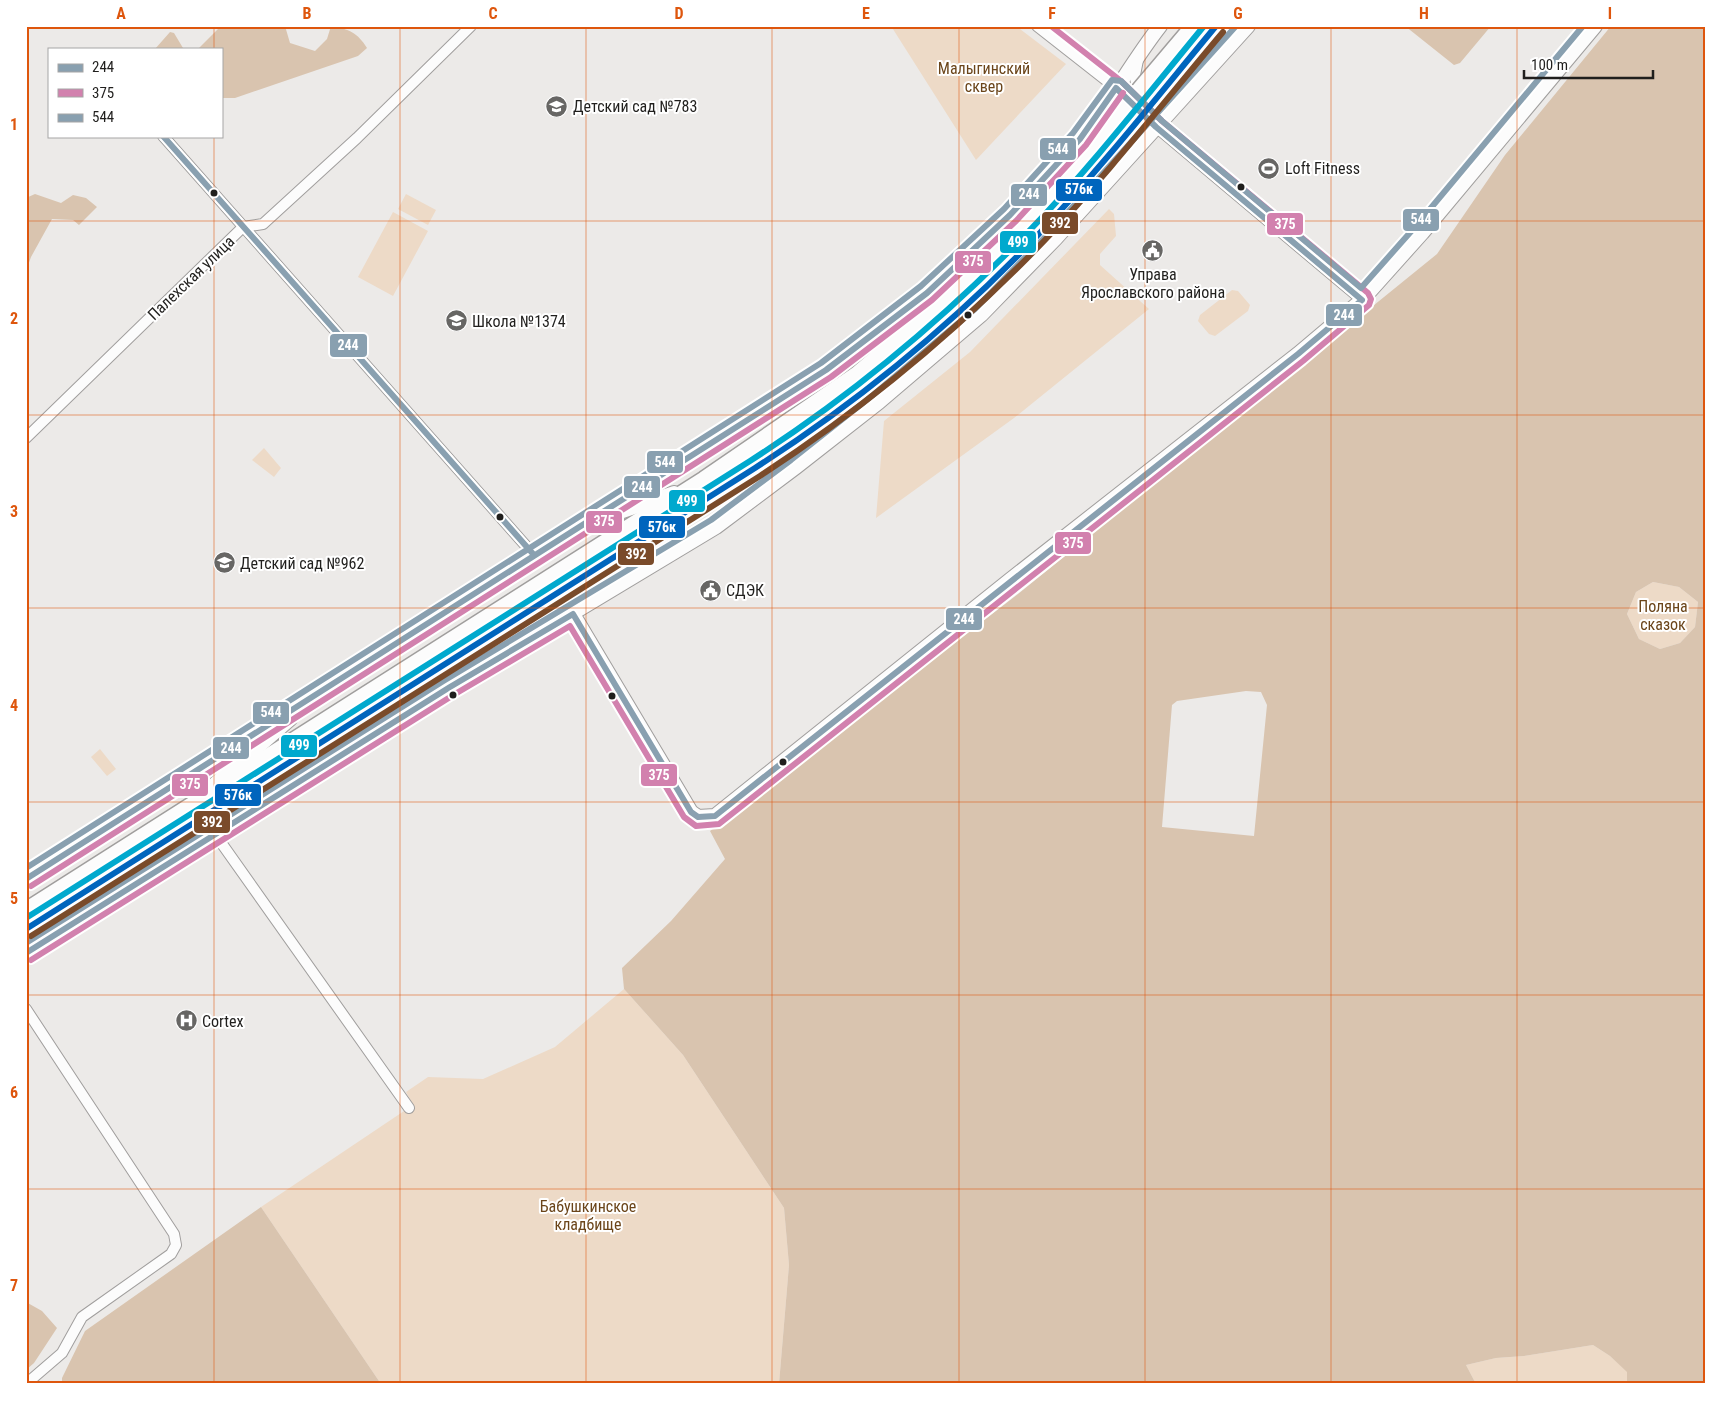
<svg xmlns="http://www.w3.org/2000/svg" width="1731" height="1410" viewBox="0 0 1731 1410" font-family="'Roboto Condensed',sans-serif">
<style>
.green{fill:#eddac7}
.forest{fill:#d9c4af;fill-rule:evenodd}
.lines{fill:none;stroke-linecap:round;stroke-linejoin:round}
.street-casing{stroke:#a09e9d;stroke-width:12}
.secondary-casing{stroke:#a09e9d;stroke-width:16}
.primary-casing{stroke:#a09e9d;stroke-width:18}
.street{stroke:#fcfcfc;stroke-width:10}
.secondary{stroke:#fcfcfc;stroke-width:14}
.primary{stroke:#fcfcfc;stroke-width:15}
.primary-bridge-casing{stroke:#a09e9d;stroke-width:18;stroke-linecap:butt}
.primary-bridge{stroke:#fcfcfc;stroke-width:15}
.bus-1-casing{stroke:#fff;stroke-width:10}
.bus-2-casing{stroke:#fff;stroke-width:10}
.bus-3-casing{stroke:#fff;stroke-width:10}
.bus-4-casing{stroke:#fff;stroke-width:10}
.bus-5-casing{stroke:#fff;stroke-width:10}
.bus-6-casing{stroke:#fff;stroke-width:10}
.bus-1{stroke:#89a0b0;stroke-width:6}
.bus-2{stroke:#d281ae;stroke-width:6}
.bus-3{stroke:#89a0b0;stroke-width:6}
.bus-4{stroke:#0065bd;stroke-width:6}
.bus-5{stroke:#7a4b2a;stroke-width:6}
.bus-6{stroke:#00a9ce;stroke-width:6}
.grid{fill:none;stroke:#de560d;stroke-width:1;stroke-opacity:0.55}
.bus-dot{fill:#201f1d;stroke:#fff;stroke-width:2}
.labels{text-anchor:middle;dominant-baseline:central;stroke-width:4;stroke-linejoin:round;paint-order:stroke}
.park-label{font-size:16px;fill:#6b451a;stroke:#fff}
.poi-label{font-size:16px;fill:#201f1d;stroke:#fff;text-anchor:start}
.street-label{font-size:16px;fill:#201f1d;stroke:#fff}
.line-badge{stroke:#fff;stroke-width:2}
.badge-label{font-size:14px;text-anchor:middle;font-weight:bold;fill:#fff}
.neatline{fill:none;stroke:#de560d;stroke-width:2}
.grid-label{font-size:16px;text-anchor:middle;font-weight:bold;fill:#de560d}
</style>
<rect width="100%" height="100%" fill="#eceae8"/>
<!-- green -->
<path class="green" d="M891,26H1016L1066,64L976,160Z
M406,194L436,210L428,225L398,209Z
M1109,209L1114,214L1116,236L1100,254V265L1149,309L1014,418L876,518L884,421L970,352Z
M393,212L428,231L393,296L358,277Z
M1232,290L1238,291L1250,305L1248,311L1215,336L1209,334L1198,321L1200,315Z
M264,448L281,468L274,477L252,460Z
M1653,582L1679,587L1698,602L1695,627L1680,643L1660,649L1639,639L1627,614L1636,592Z
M100,749L116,769L107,776L91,757Z
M624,989L683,1055L784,1208L789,1265L779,1384H381L261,1207L413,1105L406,1092L428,1077L483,1079L555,1047Z
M1593,1345L1610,1356L1628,1372L1627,1384H1476L1466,1365L1496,1358L1524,1356Z"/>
<!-- forest -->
<path class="forest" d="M221,26H285L290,43L315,51L327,39L331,26C349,29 358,33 367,48L358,56L235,98H221V49H198Z
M1405,26H1491L1460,63L1454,65Z
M1611,26H1705V1384H1627V1372L1610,1356L1593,1345L1524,1356L1496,1358L1466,1365L1476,1384H779L789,1265L784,1208L683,1055L624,989L622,968L671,921L725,859L710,831L1018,594L1437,254L1505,155ZM1653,582L1679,587L1698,602L1695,627L1680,643L1660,649L1639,639L1627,614L1636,592ZM1246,691L1261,692L1267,705L1254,836L1162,827L1172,705L1177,701Z
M170,32L174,33L183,48L190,49H155Z
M35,194L61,203L73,195L86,198L97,207L79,225L73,220L52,219L31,257L26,271V198Z
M261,1207L381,1384H62V1378L85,1331Z
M26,1302L42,1311L57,1328L34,1363L26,1370Z"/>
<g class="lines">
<defs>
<path id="street" d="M1037,26L1116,88L1156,127L1362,300
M1137,95L1135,75L1138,60
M163,136L534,555
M26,438L243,227L263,224L357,138L471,26
M215,834L409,1108
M26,1009L174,1234L176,1245L171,1254L82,1317L62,1353L26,1384"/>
<path id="secondary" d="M600,519L674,493
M573,614L691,812L698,817L715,816L1010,580L1298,354L1362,300L1422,233L1595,26
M215,784L290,719
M235,813L285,770
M26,879L826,370C860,345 894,321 926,294C981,249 1032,195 1079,141C1109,105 1131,63 1160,26
M26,953L450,687L716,527L796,467L879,402L981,315L1056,238L1248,26"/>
<path id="primary" d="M26,910L704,479L857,374L938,305
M26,929L771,457L883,378L951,319"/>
</defs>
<!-- street casing -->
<use href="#street" class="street-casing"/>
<!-- secondary casing -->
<use href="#secondary" class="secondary-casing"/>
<!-- primary casing -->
<use href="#primary" class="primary-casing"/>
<!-- street -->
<use href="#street" class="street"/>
<!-- secondary -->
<use href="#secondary" class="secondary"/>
<!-- primary -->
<use href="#primary" class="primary"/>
<defs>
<path id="primary-bridge" d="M938,305C1033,221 1111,122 1193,26
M951,319L1058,213L1216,26"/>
</defs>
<!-- primary-bridge casing -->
<use href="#primary-bridge" class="primary-bridge-casing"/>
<!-- primary-bridge -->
<use href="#primary-bridge" class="primary-bridge"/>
<defs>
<path id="bus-1" d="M163,136L534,555
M26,879L826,370L927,293L1010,215L1080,139L1116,88L1156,127L1362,300L1298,354L715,816L698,817L691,812L573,614L450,687L26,953"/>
<path id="bus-2" d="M31,886L831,377L932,300L1016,221L1086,145L1123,93
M31,960L455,694L570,626L684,817L696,826L719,824L1303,361L1369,305L1371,299L1368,293L1162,121L1121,81L1051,26"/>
<path id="bus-3" d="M26,868L821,363L921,286L1004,209L1073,133L1112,80L1121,81L1162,121L1361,288L1415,227L1583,26
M26,943L445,680L711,520L791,460L873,395L975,309L1050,232L1236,26"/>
<path id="bus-4" d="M26,929L755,468C858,402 952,325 1037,236C1100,169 1157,97 1216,26"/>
<path id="bus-5" d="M31,936L760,476C863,409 957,331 1043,242C1107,175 1164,102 1223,32"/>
<path id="bus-6" d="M26,918L750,461C853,395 945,318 1030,230C1092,166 1147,95 1204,26"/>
</defs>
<!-- bus-1 casing -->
<use href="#bus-1" class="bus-1-casing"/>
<!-- bus-2 casing -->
<use href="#bus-2" class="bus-2-casing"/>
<!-- bus-3 casing -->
<use href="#bus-3" class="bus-3-casing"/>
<!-- bus-4 casing -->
<use href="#bus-4" class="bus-4-casing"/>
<!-- bus-5 casing -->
<use href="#bus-5" class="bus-5-casing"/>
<!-- bus-6 casing -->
<use href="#bus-6" class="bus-6-casing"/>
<!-- bus-1 -->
<use href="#bus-1" class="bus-1"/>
<!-- bus-2 -->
<use href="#bus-2" class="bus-2"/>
<!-- bus-3 -->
<use href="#bus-3" class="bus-3"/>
<!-- bus-4 -->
<use href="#bus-4" class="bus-4"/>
<!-- bus-5 -->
<use href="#bus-5" class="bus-5"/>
<!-- bus-6 -->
<use href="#bus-6" class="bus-6"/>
</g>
<!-- grid -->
<path class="grid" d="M214,26V49M400,26V1384M586,26V1384M772,26V1384M959,26V1384M1145,26V1384M1331,26V1384M1517,26V1384M214,136V1384M26,221H1705M26,415H1705M26,608H1705M26,802H1705M26,995H1705M26,1189H1705"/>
<!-- icons -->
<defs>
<symbol id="school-disc" viewBox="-11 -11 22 22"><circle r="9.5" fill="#676664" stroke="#fff"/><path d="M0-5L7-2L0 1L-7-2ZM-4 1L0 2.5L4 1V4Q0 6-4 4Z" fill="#fff"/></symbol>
<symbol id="stadium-disc" viewBox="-11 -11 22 22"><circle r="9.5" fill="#676664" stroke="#fff"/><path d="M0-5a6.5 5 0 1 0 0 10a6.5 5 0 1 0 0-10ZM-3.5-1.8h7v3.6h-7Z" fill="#fff"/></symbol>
<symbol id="civic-disc" viewBox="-11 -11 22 22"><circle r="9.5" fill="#676664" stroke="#fff"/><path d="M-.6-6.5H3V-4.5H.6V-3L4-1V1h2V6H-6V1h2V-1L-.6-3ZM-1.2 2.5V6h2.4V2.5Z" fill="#fff"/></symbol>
<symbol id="hospital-disc" viewBox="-11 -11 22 22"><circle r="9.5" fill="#676664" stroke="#fff"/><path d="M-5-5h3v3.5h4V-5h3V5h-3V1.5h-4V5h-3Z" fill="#fff"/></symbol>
</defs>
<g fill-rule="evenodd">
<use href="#school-disc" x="544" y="94" width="25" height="25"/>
<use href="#stadium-disc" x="1256" y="156" width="25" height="25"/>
<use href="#civic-disc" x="1140" y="238" width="25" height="25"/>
<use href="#school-disc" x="444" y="308" width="25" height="25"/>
<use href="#school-disc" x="212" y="550" width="25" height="25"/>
<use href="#civic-disc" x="698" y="578" width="25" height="25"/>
<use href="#hospital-disc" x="174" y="1008" width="25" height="25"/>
</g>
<!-- markers -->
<g class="bus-dot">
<circle cx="1241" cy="187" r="4.5"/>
<circle cx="214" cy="193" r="4.5"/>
<circle cx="968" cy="315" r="4.5"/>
<circle cx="500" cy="517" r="4.5"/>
<circle cx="453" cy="695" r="4.5"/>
<circle cx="612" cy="696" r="4.5"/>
<circle cx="783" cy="762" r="4.5"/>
</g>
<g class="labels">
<!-- park labels -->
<g class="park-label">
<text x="984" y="68">Малыгинский<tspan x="984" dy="18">сквер</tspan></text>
<text x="1663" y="606">Поляна<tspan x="1663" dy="18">сказок</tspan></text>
<text x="588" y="1206">Бабушкинское<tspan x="588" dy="18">кладбище</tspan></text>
</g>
<!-- poi labels -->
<g class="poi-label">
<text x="573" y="106">Детский сад №783</text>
<text x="1285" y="168">Loft Fitness</text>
<text x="1153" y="274" text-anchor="middle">Управа<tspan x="1153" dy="18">Ярославского района</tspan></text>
<text x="472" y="321">Школа №1374</text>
<text x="240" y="563">Детский сад №962</text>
<text x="726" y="590">СДЭК</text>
<text x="202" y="1021">Cortex</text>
</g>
<!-- street labels -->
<g class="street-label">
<text transform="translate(191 278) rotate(-44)">Палехская улица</text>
</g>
</g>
<g class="line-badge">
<rect x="1039" y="137" width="38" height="24" rx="5" fill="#89a0b0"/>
<rect x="1055" y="178" width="48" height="24" rx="5" fill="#0065bd"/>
<rect x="1010" y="183" width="38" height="24" rx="5" fill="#89a0b0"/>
<rect x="1402" y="208" width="38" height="24" rx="5" fill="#89a0b0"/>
<rect x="1041" y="211" width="38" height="24" rx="5" fill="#7a4b2a"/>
<rect x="1266" y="212" width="38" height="24" rx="5" fill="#d281ae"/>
<rect x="999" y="230" width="38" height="24" rx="5" fill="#00a9ce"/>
<rect x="954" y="250" width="38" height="24" rx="5" fill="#d281ae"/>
<rect x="1325" y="303" width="38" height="24" rx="5" fill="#89a0b0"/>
<rect x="329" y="333" width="39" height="25" rx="5" fill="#89a0b0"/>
<rect x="646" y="450" width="38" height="24" rx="5" fill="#89a0b0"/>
<rect x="623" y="475" width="38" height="24" rx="5" fill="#89a0b0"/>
<rect x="668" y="489" width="38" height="24" rx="5" fill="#00a9ce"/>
<rect x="585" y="510" width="38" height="24" rx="5" fill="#d281ae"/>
<rect x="638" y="515" width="48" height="24" rx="5" fill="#0065bd"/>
<rect x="1054" y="531" width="38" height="24" rx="5" fill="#d281ae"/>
<rect x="617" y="542" width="38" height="24" rx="5" fill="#7a4b2a"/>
<rect x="945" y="607" width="38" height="24" rx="5" fill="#89a0b0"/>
<rect x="252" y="701" width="38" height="24" rx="5" fill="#89a0b0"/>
<rect x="280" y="734" width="38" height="24" rx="5" fill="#00a9ce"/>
<rect x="212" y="736" width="38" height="24" rx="5" fill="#89a0b0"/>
<rect x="640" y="763" width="38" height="24" rx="5" fill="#d281ae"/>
<rect x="171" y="773" width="38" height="24" rx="5" fill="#d281ae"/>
<rect x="214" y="783" width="48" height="24" rx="5" fill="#0065bd"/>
<rect x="193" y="810" width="38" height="24" rx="5" fill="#7a4b2a"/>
</g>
<g class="badge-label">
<text x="1058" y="154">544</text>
<text x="1079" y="194">576к</text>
<text x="1029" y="199">244</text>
<text x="1421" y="224">544</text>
<text x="1060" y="228">392</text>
<text x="1285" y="229">375</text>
<text x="1018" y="247">499</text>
<text x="973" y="266">375</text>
<text x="1344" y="320">244</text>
<text x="348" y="350">244</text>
<text x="665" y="467">544</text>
<text x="642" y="492">244</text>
<text x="687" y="506">499</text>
<text x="604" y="526">375</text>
<text x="662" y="532">576к</text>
<text x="1073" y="548">375</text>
<text x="636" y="559">392</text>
<text x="964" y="624">244</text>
<text x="271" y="717">544</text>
<text x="299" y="750">499</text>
<text x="231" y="753">244</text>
<text x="659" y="780">375</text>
<text x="190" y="789">375</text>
<text x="238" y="800">576к</text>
<text x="212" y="827">392</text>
</g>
<!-- border -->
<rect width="1731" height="1410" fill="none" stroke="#ffffff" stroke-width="55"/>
<!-- legend -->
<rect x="48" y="48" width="175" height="90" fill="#ffffff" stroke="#a6a5a5"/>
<rect x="58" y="64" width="25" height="8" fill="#89a0b0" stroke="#a6a5a5"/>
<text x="92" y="72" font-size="15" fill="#201f1d">244</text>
<rect x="58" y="89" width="25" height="8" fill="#d281ae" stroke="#a6a5a5"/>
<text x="92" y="98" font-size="15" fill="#201f1d">375</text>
<rect x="58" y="114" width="25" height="8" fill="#89a0b0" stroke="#a6a5a5"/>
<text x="92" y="122" font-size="15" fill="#201f1d">544</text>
<!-- scale -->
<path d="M1524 70v8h129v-8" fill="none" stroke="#201f1d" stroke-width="2.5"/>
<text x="1531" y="70" font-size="15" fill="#201f1d" stroke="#ffffff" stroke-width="4" paint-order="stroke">100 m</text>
<rect x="28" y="28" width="1676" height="1354" class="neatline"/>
<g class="grid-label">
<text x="121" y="19">A</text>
<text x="307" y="19">B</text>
<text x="493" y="19">C</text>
<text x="679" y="19">D</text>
<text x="866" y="19">E</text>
<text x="1052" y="19">F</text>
<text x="1238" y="19">G</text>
<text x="1424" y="19">H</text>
<text x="1610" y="19">I</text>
<text x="14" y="130">1</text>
<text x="14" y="324">2</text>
<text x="14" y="517">3</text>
<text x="14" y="711">4</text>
<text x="14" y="904">5</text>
<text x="14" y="1098">6</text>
<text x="14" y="1291">7</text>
</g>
</svg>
